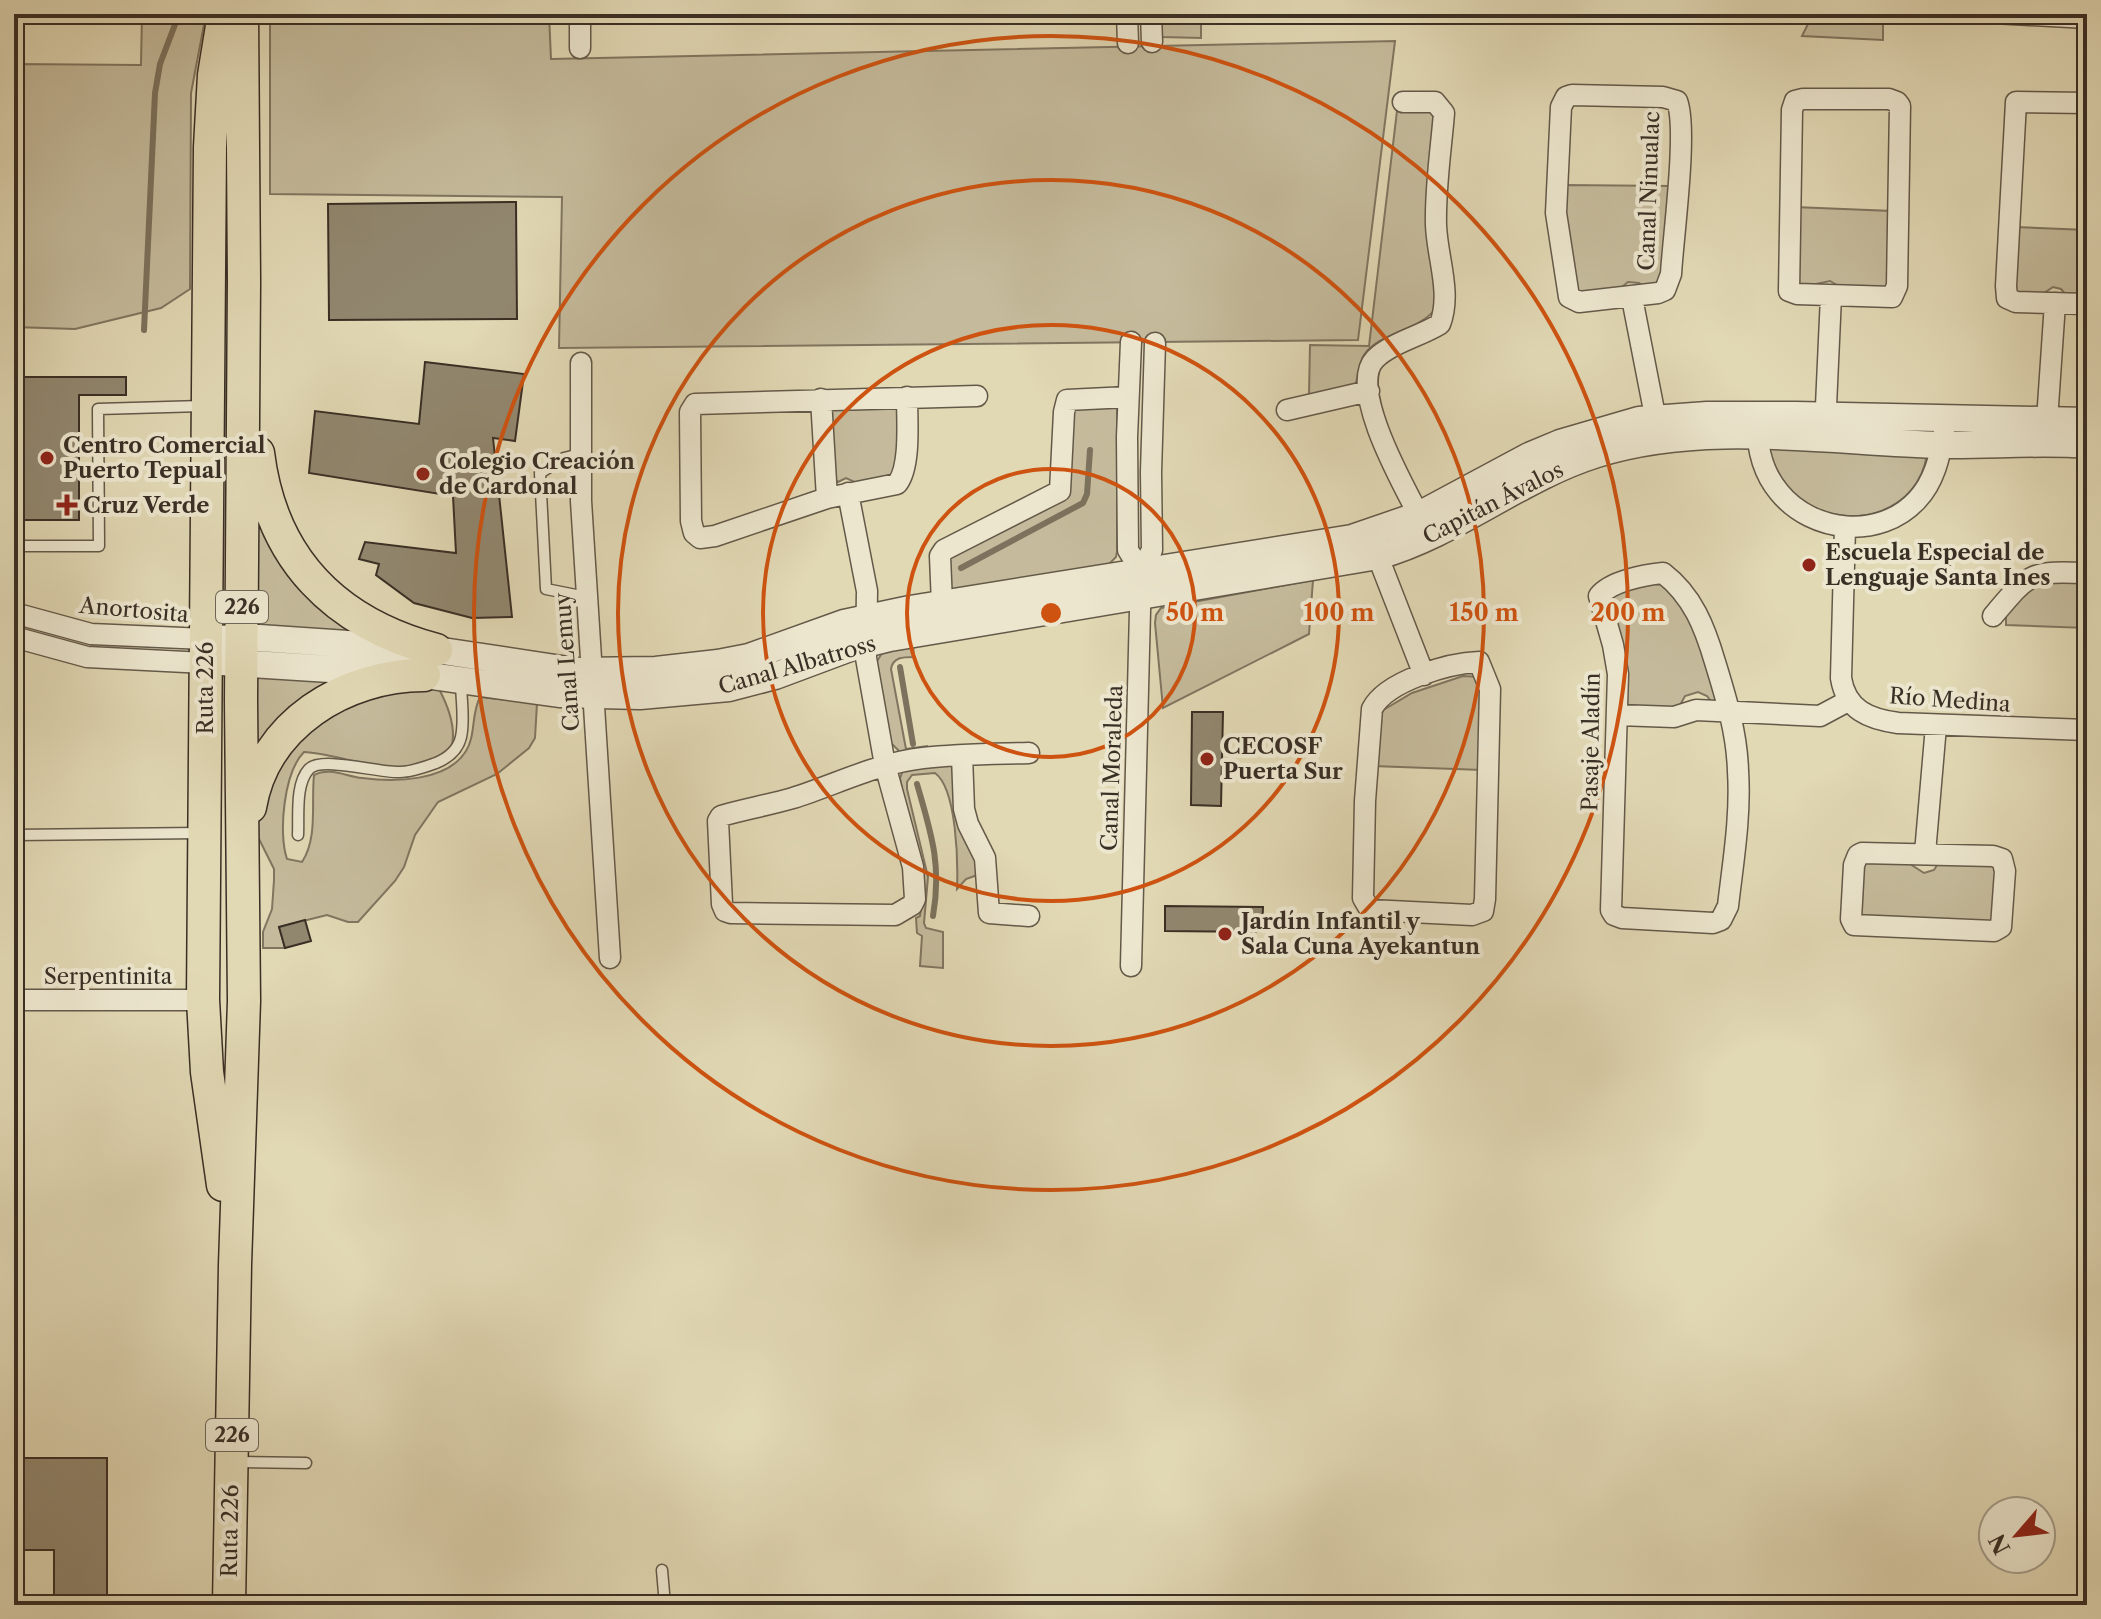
<svg xmlns="http://www.w3.org/2000/svg" width="2101" height="1619" viewBox="0 0 2101 1619" font-family="'Libre Caslon Text',serif">
<style>
.green{fill:#c5bb9c;stroke:#807560;stroke-width:2}
.lines{fill:none;stroke-linecap:round;stroke-linejoin:round}
.stream{stroke:#7c725d;stroke-width:6}
.building{fill:#91876f;stroke:#3a2f25;stroke-width:2}
.service-casing{stroke:#645949;stroke-width:13}
.minor-casing{stroke:#645949;stroke-width:23}
.tertiary-casing{stroke:#645949;stroke-width:29}
.primary-casing{stroke:#3a2f25;stroke-width:35}
.service{stroke:#ece6ce;stroke-width:10}
.minor{stroke:#ece6ce;stroke-width:20}
.tertiary{stroke:#ece6ce;stroke-width:26}
.primary{stroke:#e1d8b4;stroke-width:32}
.ring{fill:none;stroke:#ce5310;stroke-width:4}
.poi-dot{fill:#8f2418;stroke:#ece6ce;stroke-width:3}
.labels{text-anchor:middle;dominant-baseline:central;stroke-width:8;stroke-linejoin:round;paint-order:stroke}
.shield{fill:#ece6ce;stroke:#6f6658;stroke-width:2}
.shield-label{font-size:20px;font-weight:bold;fill:#3a2f25}
.street-label{font-size:22px;fill:#3a2f25;stroke:#ece6ce}
.poi-label{font-size:22px;font-weight:bold;fill:#3a2f25;stroke:#ece6ce;text-anchor:start}
.centre{fill:#ce5310;stroke:#ece6ce;stroke-width:4}
.ring-label{font-size:24px;text-anchor:middle;font-weight:bold;fill:#ce5310;stroke:#ece6ce;stroke-width:8;stroke-linejoin:round;paint-order:stroke}
</style>
<rect width="100%" height="100%" fill="#e1d8b4"/>
<filter id="stains"><feTurbulence type="fractalNoise" baseFrequency=".0025" numOctaves="4"/><feColorMatrix values="0 0 0 0 .2 0 0 0 0 .09 0 0 0 0 .02 0 0 0 .5 -.17"/></filter>
<radialGradient id="worn" r=".72"><stop offset=".6" stop-color="#630" stop-opacity="0"/><stop offset="1" stop-color="#630" stop-opacity=".3"/></radialGradient>
<!-- green -->
<path class="green" d="M142,14H206L191,93L190,289L161,308L75,329L14,327V64L141,65Z
M270,14H549L551,59L1395,41L1358,340L559,348L562,197L270,194Z
M1162,14H1201V38L1162,37Z
M1813,14H1883V40L1802,36Z
M1426,107L1435,111L1437,307C1418,333 1380,331 1364,355C1358,365 1359,376 1355,385L1312,400L1309,394L1310,345L1369,346L1397,111Z
M1563,185L1672,186L1665,264L1657,286H1643L1639,283L1628,282L1617,291L1606,293L1573,292Z
M1794,207L1892,211L1889,288H1842L1830,281L1797,288Z
M2015,227L2087,230V297L2066,295L2061,289L2053,287L2044,293L2016,297Z
M1114,406L1117,409V552L1116,557L1108,565L949,591L944,561L1055,501L1072,407Z
M900,408L896,475L859,484L846,478L838,482L832,477L829,410Z
M1768,448L1927,454C1919,512 1852,532 1806,503C1785,490 1775,469 1768,448Z
M255,496L357,632L254,626Z
M2087,578V628L2006,625V609L2028,586Z
M1313,580L1309,634L1163,708L1155,623L1156,615L1161,608Z
M1650,580L1668,586L1697,623L1717,702L1712,703L1707,696L1698,692L1685,696L1679,707L1626,708L1606,599Z
M913,645L914,657C903,657 893,657 891,669L906,749L927,746L928,751L902,754L891,743L876,663L882,653Z
M1463,676L1481,677L1482,770L1373,766L1380,712L1412,693Z
M259,677L340,682L257,764L253,681Z
M375,685L439,689C448,706 456,726 452,745C416,790 348,754 304,752C284,772 278,833 287,859L302,862C318,838 311,803 314,775C330,767 345,776 362,778C394,782 447,782 466,751C476,735 471,714 480,697L537,703L535,738L529,748L497,774L438,802L415,835L404,867L395,881L358,922H348L327,915L279,927L285,948H263V932L272,909L274,880V869L258,837V812L279,751Z
M953,763L980,874L966,879L957,889C958,863 957,789 935,773L912,775L907,782V789L928,877L924,923L926,928L943,932V968L920,966L922,936L917,933L916,918L920,916L922,899L900,778L904,768Z
M1941,859L1995,865L1997,921L1865,922L1855,910L1861,861L1910,864L1924,873L1934,870Z"/>
<g class="lines">
<!-- stream -->
<path class="stream" d="M144,330L155,93L160,64L179,14
M961,568L1083,503L1087,494L1090,450
M900,667L913,744
M917,784C931,833 942,864 933,916"/>
</g>
<!-- building -->
<path class="building" d="M516,202L517,319L329,320L328,204Z
M425,362L524,374L515,441L493,438L512,617L472,618L414,603L376,575L379,564L359,559L365,542L456,553L453,496L309,473L315,411L419,424Z
M14,377H126V395H79V520H14Z
M1192,712H1223L1221,806L1191,805Z
M1165,906L1263,907L1262,932L1165,931Z
M305,920L311,941L285,948L279,927Z
M14,1458H107V1602L54,1601V1550H14Z"/>
<g class="lines">
<defs>
<path id="service" d="M1919,14L2087,23
M580,454L564,458L540,473L546,589L586,597
M14,546H99L98,409L202,406
M14,835L200,833
M298,835C299,816 295,784 309,769C322,756 378,773 400,772C412,772 425,767 436,763C448,758 458,750 461,737C465,719 461,700 461,681
M237,1462L306,1463
M662,1570L665,1605"/>
<path id="minor" d="M580,14V48
M1127,14L1128,43
M1151,14L1152,42
M1572,95L1663,97L1677,101C1688,129 1673,238 1671,274L1665,290L1658,293L1579,302L1569,297L1556,213L1561,107L1566,97Z
M1803,99H1889L1897,102L1900,106L1897,286L1892,297L1797,294L1789,291L1792,110L1795,101Z
M1403,102H1435L1444,113C1441,150 1435,188 1436,225C1437,257 1452,293 1440,324C1421,336 1391,343 1375,359C1346,389 1409,495 1424,525
M2087,103L2016,102L2006,286L2007,298L2016,302L2087,304
M1632,298L1658,431
M1131,342L1127,437L1128,550L1141,571
M581,363V501L610,958
M907,397C907,420 911,467 897,484L827,498L715,536L700,538L694,533L691,521L690,412L695,404L977,396
M821,399L827,498
M1287,410L1369,391
M1757,423C1757,448 1763,473 1779,492C1812,533 1880,540 1917,500C1934,482 1940,457 1944,432
M1825,428L1831,296
M2046,435L2055,303
M848,493L867,591L866,658L885,765L913,867L915,899L912,905L895,915L731,913L725,911L722,904L718,821L721,816C745,809 769,805 793,798C837,784 878,763 923,758C958,754 994,754 1029,753
M1845,527L1841,678C1846,710 1869,719 1898,723L2087,730
M1373,544L1424,675
M1663,573C1693,596 1705,628 1715,662C1726,698 1737,733 1738,771C1741,816 1733,862 1728,906L1721,920L1713,923L1622,918L1614,915L1611,910L1618,674L1613,645L1599,596C1611,581 1644,575 1663,573Z
M942,604L940,556L944,550L1060,491L1064,412L1067,400L1128,397
M14,613L91,634L205,639
M1993,616C2030,572 2030,571 2087,573
M14,637L87,657L205,663
M1479,662L1490,689L1485,899L1483,911L1472,915L1370,910L1363,898L1365,801L1372,709C1386,681 1449,663 1479,662Z
M1618,715L1674,717L1696,710L1820,716L1848,701
M962,756L964,809L968,824L985,858L989,913L1029,916
M1862,853L1993,856L2002,859L2005,871L2001,927L1994,931L1854,925L1851,919L1854,865L1858,855Z
M1925,853L1936,726
M1131,966L1141,571L1152,550L1151,472L1155,343
M14,1000H203"/>
<path id="tertiary" d="M205,639L259,638L436,650L575,671L656,670L718,663L749,657L844,623L910,609L1352,538L1419,515L1529,456L1560,443L1639,420L1707,415H1796L2087,421
M221,662L424,675L559,694L640,696L729,688L775,676L850,648L890,638L1378,556C1456,534 1520,478 1597,454C1704,420 1831,442 1941,445C1990,446 2039,441 2087,445"/>
<path id="primary" d="M258,453C271,559 335,623 436,650
M250,807C264,724 345,675 424,675
M223,1185L207,1072L203,1000L210,147L214,75L224,14
M229,1605L235,1265L244,1001L241,700L244,282L242,14"/>
</defs>
<!-- service casing -->
<use href="#service" class="service-casing"/>
<!-- minor casing -->
<use href="#minor" class="minor-casing"/>
<!-- tertiary casing -->
<use href="#tertiary" class="tertiary-casing"/>
<!-- primary casing -->
<use href="#primary" class="primary-casing"/>
<!-- service -->
<use href="#service" class="service"/>
<!-- minor -->
<use href="#minor" class="minor"/>
<!-- tertiary -->
<use href="#tertiary" class="tertiary"/>
<!-- primary -->
<use href="#primary" class="primary"/>
</g>
<!-- distance rings -->
<g class="ring">
<circle cx="1051" cy="613" r="144"/>
<circle cx="1051" cy="613" r="288"/>
<circle cx="1051" cy="613" r="433"/>
<circle cx="1051" cy="613" r="577"/>
</g>
<!-- markers -->
<g class="poi-dot">
<circle cx="47" cy="458" r="8"/>
<circle cx="423" cy="474" r="8"/>
<path d="M63 493h8v8h8v8h-8v8h-8v-8h-8v-8h8z"/>
<circle cx="1809" cy="565" r="8"/>
<circle cx="1207" cy="759" r="8"/>
<circle cx="1225" cy="934" r="8"/>
</g>
<g class="labels">
<!-- shield labels -->
<g class="shield">
<rect x="216" y="591" width="52" height="32" rx="6"/>
<rect x="206" y="1419" width="52" height="32" rx="6"/>
</g>
<g class="shield-label">
<text x="242" y="607">226</text>
<text x="232" y="1435">226</text>
</g>
<!-- street labels -->
<g class="street-label">
<text transform="translate(1649 191) rotate(-88)">Canal Ninualac</text>
<text transform="translate(1493 503) rotate(-27)">Capitán Ávalos</text>
<text transform="translate(134 610) rotate(5)">Anortosita</text>
<text transform="translate(567 662) rotate(-94)">Canal Lemuy</text>
<text transform="translate(797 665) rotate(-16)">Canal Albatross</text>
<text transform="translate(205 688) rotate(-90)">Ruta 226</text>
<text transform="translate(1950 700) rotate(4)">Río Medina</text>
<text transform="translate(1591 742) rotate(-89)">Pasaje Aladín</text>
<text transform="translate(1112 768) rotate(-88)">Canal Moraleda</text>
<text x="108" y="976">Serpentinita</text>
<text transform="translate(230 1531) rotate(-89)">Ruta 226</text>
</g>
<!-- poi labels -->
<g class="poi-label">
<text x="63" y="445">Centro Comercial<tspan x="63" dy="25">Puerto Tepual</tspan></text>
<text x="439" y="461">Colegio Creación<tspan x="439" dy="25">de Cardonal</tspan></text>
<text x="83" y="505">Cruz Verde</text>
<text x="1825" y="552">Escuela Especial de<tspan x="1825" dy="25">Lenguaje Santa Ines</tspan></text>
<text x="1223" y="746">CECOSF<tspan x="1223" dy="25">Puerta Sur</tspan></text>
<text x="1241" y="921">Jardín Infantil y<tspan x="1241" dy="25">Sala Cuna Ayekantun</tspan></text>
</g>
</g>
<circle cx="1051" cy="613" r="12" class="centre"/>
<g class="ring-label">
<text x="1195" y="621">50 m</text>
<text x="1339" y="621">100 m</text>
<text x="1484" y="621">150 m</text>
<text x="1628" y="621">200 m</text>
</g>
<!-- margin -->
<rect width="2101" height="1619" fill="none" stroke="#e1d8b4" stroke-width="48"/>
<rect x="16" y="16" width="2069" height="1587" fill="none" stroke="#3a2f25" stroke-width="4"/>
<rect x="24" y="24" width="2053" height="1571" fill="none" stroke="#3a2f25" stroke-width="2"/>
<!-- north arrow -->
<g transform="translate(2017 1535) rotate(242)"><circle r="38" fill="#ece6ce" stroke="#a59d8a" stroke-width="2"/>
<path d="M0-6L14 30L0 20L-14 30Z" fill="#8f2418"/>
<text y="-12" font-size="22" font-weight="bold" text-anchor="middle" fill="#3a2f25">N</text>
</g>
<rect width="100%" height="100%" filter="url(#stains)"/>
<rect width="100%" height="100%" fill="url(#worn)"/>
</svg>
